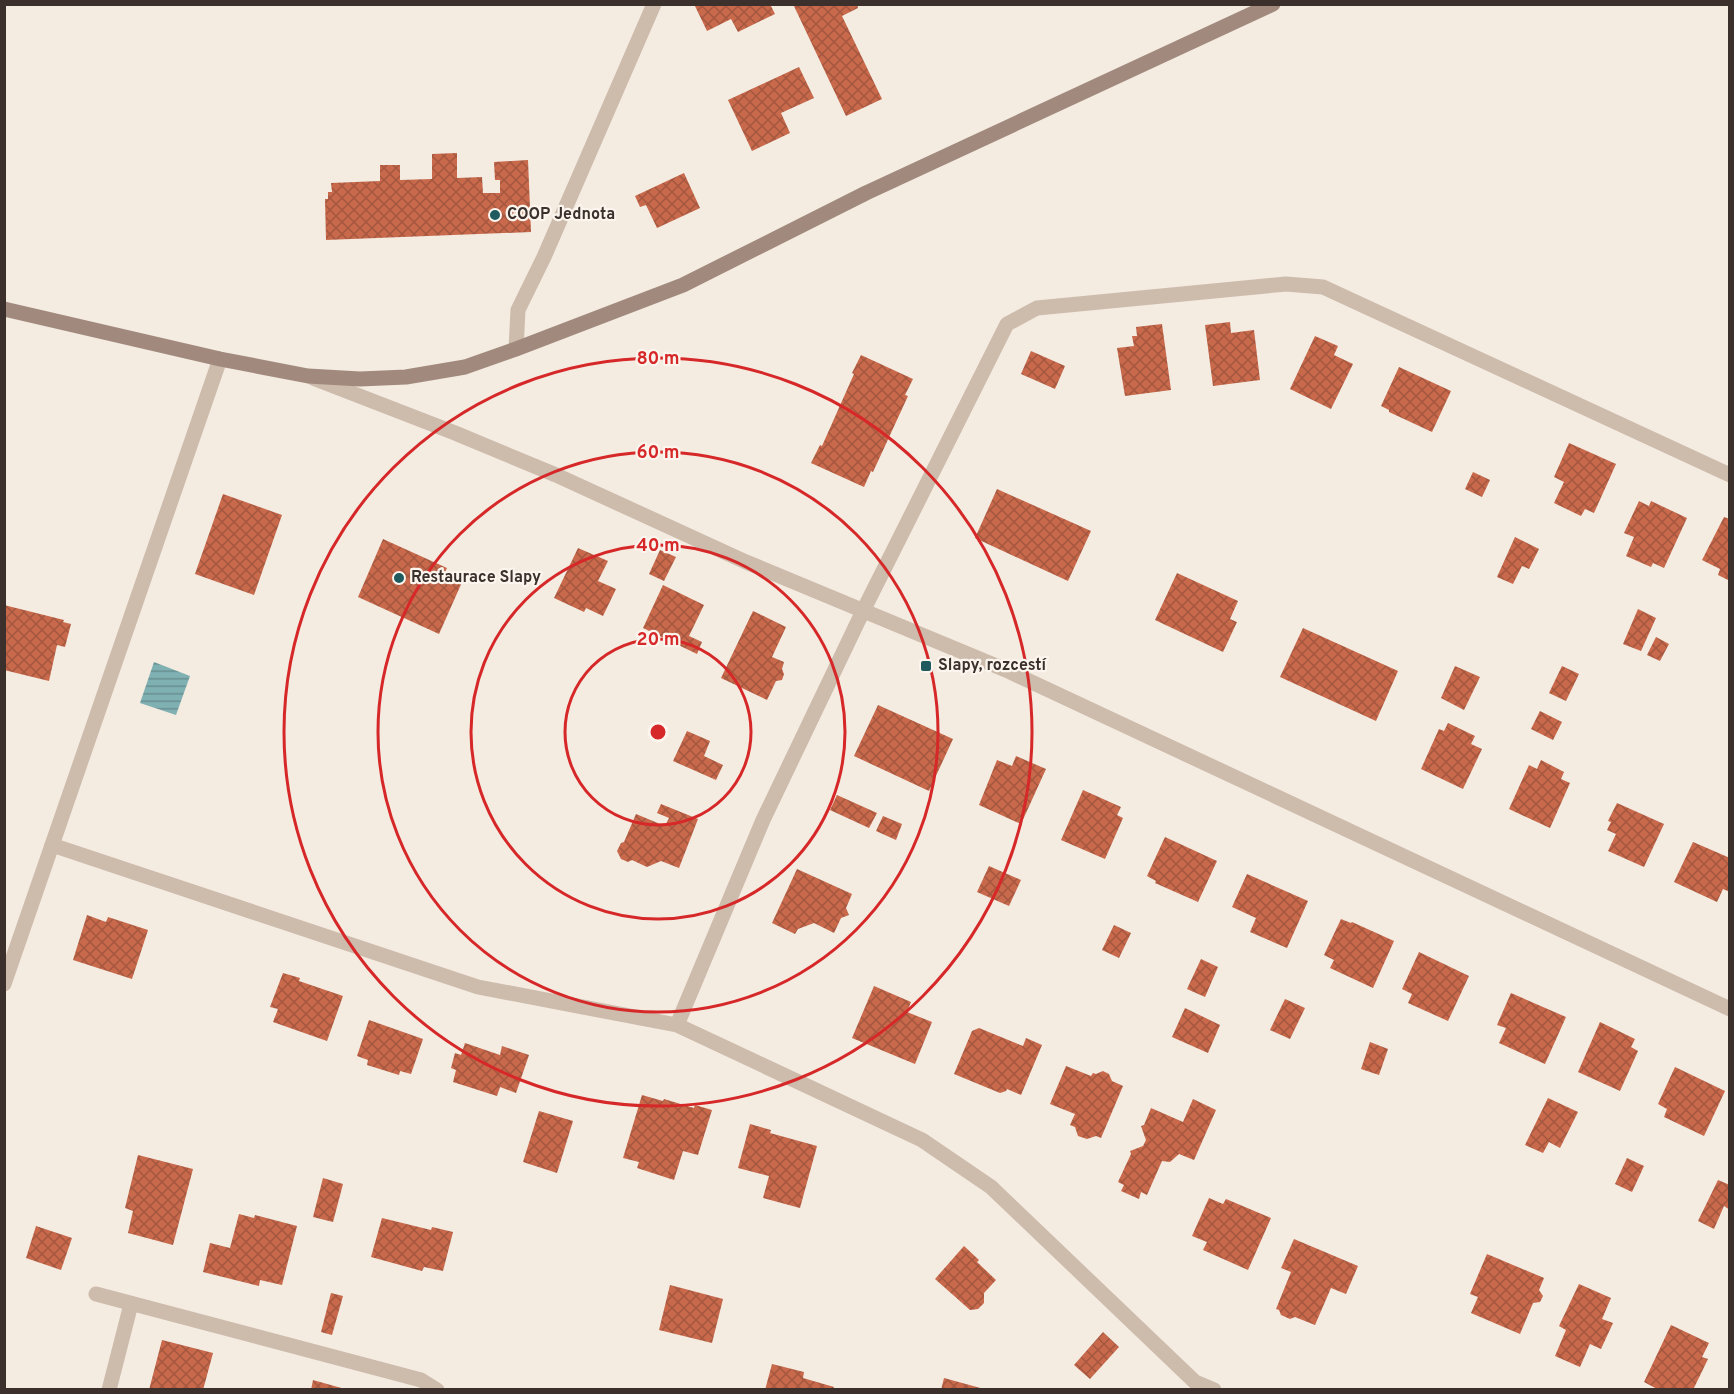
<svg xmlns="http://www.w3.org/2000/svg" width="1734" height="1394" viewBox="0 0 1734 1394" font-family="Overpass,sans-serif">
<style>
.water{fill:url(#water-rules)}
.building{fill:url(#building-cross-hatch)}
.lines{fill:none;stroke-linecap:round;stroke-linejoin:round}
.service{stroke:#cdbbac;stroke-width:15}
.minor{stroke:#cdbbac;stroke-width:15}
.tertiary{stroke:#cdbbac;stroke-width:15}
.secondary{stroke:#a18a7d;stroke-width:15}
.ring{fill:none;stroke:#d62828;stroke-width:3}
.poi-dot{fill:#1f5a5e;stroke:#fbf5ee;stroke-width:2}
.labels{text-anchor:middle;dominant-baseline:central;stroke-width:4.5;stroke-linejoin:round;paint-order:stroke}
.poi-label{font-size:16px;font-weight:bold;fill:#3b302b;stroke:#fbf5ee;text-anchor:start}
.centre{fill:#d62828;stroke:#fbf5ee;stroke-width:3}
.ring-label{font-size:18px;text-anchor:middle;font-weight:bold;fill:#d62828;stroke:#fbf5ee;stroke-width:4.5;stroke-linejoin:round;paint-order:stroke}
</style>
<defs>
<pattern id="water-rules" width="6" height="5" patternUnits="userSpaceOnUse" patternTransform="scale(1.5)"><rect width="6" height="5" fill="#7fb0b2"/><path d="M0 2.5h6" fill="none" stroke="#699091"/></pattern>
<pattern id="building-cross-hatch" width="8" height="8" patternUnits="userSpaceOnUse" patternTransform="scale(1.5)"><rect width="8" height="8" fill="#c8694b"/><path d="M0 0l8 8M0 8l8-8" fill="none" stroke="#a4573f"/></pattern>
</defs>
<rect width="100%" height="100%" fill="#f4ebe1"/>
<!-- water -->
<path class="water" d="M154,662L190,676L176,715L140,703Z"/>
<!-- building -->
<path class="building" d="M694,4H770L775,14L738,32L731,19L707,31Z
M793,4H857L858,8L842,16L882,99L846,116Z
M799,67L814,98L781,113L790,133L752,151L728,100Z
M457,153V178L482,177L483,193H500V180H495L494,162L528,160L531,232L326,240L325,199H328V192H332L331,183L380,181V165H400V180L432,179V154Z
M684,173L700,208L657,228L646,205L640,207L635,196Z
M1230,322L1231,333L1254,330L1260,380L1213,386L1205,325Z
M1162,324L1171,390L1125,396L1117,348L1134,346L1132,336H1137L1136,327Z
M1315,336L1338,346L1334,355L1353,364L1331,409L1290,389Z
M1031,351L1065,366L1055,389L1021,374Z
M861,355L913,379L905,395L908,396L873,472L871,471L864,487L811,463L820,445L822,446L854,374L852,373Z
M1399,367L1451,391L1432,432L1389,412V410L1381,406Z
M1569,443L1616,464L1594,513L1585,509L1581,516L1554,503L1564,482L1554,477Z
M1473,472L1490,480L1482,497L1465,489Z
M997,489L1091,531L1068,581L975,538Z
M223,494L282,515L254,595L195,574Z
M1639,501L1649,506L1651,501L1687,518L1664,568L1653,563L1651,567L1626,556L1634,537L1624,533Z
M1724,517L1730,519V581L1718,575L1720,569L1702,560Z
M1515,537L1539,549L1529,569L1522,566L1513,584L1497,577Z
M383,539L447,568L445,572L463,580L439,634L358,597Z
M578,548L608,561L598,581L616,589L603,616L586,608L584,612L554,598Z
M660,550L676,557L664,581L649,574Z
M1177,573L1238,601L1230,619L1237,622L1223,652L1155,620Z
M663,585L704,605L689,636L702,642L697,654L643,628Z
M4,605L64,620L63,622L71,624L65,647L57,645L49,681L4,670Z
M1638,609L1656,618L1641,651L1623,644Z
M753,611L786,627L772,657L784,662L782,669L784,674L782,680L776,681L767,700L721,678Z
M1303,628L1398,671L1376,721L1280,677Z
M1656,637L1669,644L1660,661L1647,655Z
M1455,666L1480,677L1464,710L1441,698Z
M1562,666L1579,674L1566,701L1549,693Z
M878,705L953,739L929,791L854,756Z
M1540,711L1562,722L1553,740L1531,729Z
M1448,723L1475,736L1471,744L1482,749L1463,789L1421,769L1439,729L1444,731Z
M687,731L710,741L704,756L723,765L716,780L673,761Z
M1016,756L1046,769L1021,824L979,805L997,760L1012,766Z
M1541,760L1564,772L1561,779L1570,783L1550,828L1509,809L1529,765L1537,769Z
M1083,790L1121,807L1117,815L1123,818L1105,859L1061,840Z
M837,795L877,813L869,828L830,810Z
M1617,803L1664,824L1644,867L1608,851L1616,834L1607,830L1611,822L1608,821Z
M661,804L698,819L679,868L661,861L647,867L632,860L628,862L621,859L617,851L621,843L624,842L636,814L665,826L669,818L657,813Z
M883,816L902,824L896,840L876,831Z
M1165,837L1217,861L1198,902L1155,883L1156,881L1147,876Z
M1693,842L1730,858V892L1723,889L1717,902L1674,882Z
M989,866L1021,880L1009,906L977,892Z
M797,869L852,894L846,908L849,915L841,918L834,933L814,923L798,929L795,934L772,923Z
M1247,874L1308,901L1287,948L1250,932L1256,918L1232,907Z
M87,915L106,922L108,917L148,930L132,979L73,960Z
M1341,919L1351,923L1352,922L1394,941L1373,988L1330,968L1334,960L1324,955Z
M1114,925L1131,933L1119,958L1102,950Z
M1419,952L1469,976L1448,1021L1408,1003L1412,994L1402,989Z
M1201,959L1218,967L1205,997L1187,989Z
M283,973L300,978L299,981L343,996L327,1041L273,1022L278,1009L270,1007Z
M874,986L911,1002L907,1012L932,1022L915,1064L852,1038Z
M1511,993L1566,1017L1545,1064L1499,1043L1506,1028L1497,1025Z
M1285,999L1305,1008L1290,1039L1270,1030Z
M1185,1008L1220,1025L1208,1053L1172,1037Z
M369,1020L423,1039L411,1074L400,1071L399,1075L367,1065L368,1060L357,1056Z
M1600,1022L1635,1039L1631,1047L1638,1051L1620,1091L1578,1072Z
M979,1028L1023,1046L1026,1038L1042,1045L1021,1095L1007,1089L1006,1091L1000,1093L954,1074L972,1031Z
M1370,1042L1388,1049L1379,1075L1361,1069Z
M465,1043L500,1055L502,1046L529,1055L516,1093L500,1087L497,1096L453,1082L456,1070L451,1068L455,1053L461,1055Z
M1066,1066L1091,1076L1093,1073L1096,1074L1103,1071L1109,1074L1112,1081L1123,1086L1101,1138L1096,1136L1087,1139L1078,1136L1075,1127L1070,1125L1075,1114L1050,1104Z
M1675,1067L1725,1091L1704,1136L1664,1117L1667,1109L1658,1104Z
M642,1095L663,1101L664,1099L694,1108L695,1105L712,1110L698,1155L683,1151L674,1180L637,1168L639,1162L623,1158Z
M1548,1098L1578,1112L1560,1148L1549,1142L1543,1153L1525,1145Z
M1193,1099L1216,1110L1194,1160L1179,1154L1170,1162L1162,1161L1147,1195L1141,1192L1139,1199L1121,1191L1124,1185L1118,1182L1131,1154L1130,1151L1143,1146L1146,1140L1141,1126L1144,1125L1151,1108L1183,1122Z
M539,1111L573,1121L557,1173L523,1162Z
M750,1124L771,1130L770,1133L817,1146L800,1208L763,1198L769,1176L738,1168Z
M138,1155L193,1169L173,1245L128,1233L133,1211L125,1208Z
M1627,1158L1644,1166L1632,1192L1615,1184Z
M323,1178L343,1184L333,1222L313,1217Z
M1718,1180L1730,1185V1210L1724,1206L1714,1229L1698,1221Z
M1209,1198L1223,1204L1226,1199L1271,1218L1248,1270L1203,1250L1207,1242L1192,1236Z
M239,1214L254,1218L255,1215L297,1226L282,1285L260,1280L259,1286L203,1272L210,1243L230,1248Z
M382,1218L431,1230L432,1227L453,1232L443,1271L424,1267L422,1271L371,1257Z
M36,1226L72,1238L61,1270L26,1258Z
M1294,1239L1358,1266L1346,1294L1331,1288L1315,1325L1295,1317L1290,1319L1281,1315L1279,1310L1276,1309L1291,1272L1281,1268Z
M964,1246L979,1260L977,1262L996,1280L984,1293V1303L978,1309L970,1310L935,1279Z
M1487,1254L1544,1278L1539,1290L1543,1296L1540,1302L1533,1303L1520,1334L1471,1313L1478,1297L1470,1294Z
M1579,1284L1611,1298L1602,1319L1613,1323L1601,1349L1590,1344L1580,1367L1555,1356L1566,1330L1559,1326Z
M670,1285L723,1299L712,1343L659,1330Z
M331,1293L343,1296L332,1335L321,1332Z
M1671,1325L1709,1343L1702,1357L1708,1359L1693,1390H1659L1644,1382Z
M1103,1332L1119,1347L1090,1379L1074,1365Z
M162,1340L213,1353L203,1390H149Z
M772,1364L804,1372L803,1378L834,1387L833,1390H765Z
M944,1378L984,1389V1390H941Z
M313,1380L345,1389V1390H311Z"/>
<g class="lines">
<!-- service -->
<path class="service" d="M516,349L518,310L544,257L654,4
M96,1294L421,1380L437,1390
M109,1390L131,1304"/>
<!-- minor -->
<path class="minor" d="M52,845L478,987L677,1025L922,1140L991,1187L1195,1382L1214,1390
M677,1025L763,820L863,611L1007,324L1037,308L1286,284L1323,287L1730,475"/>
<!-- tertiary -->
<path class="tertiary" d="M313,378L455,433L556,475L746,562L1006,670L1730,1009
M4,984L220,359"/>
<!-- secondary -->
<path class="secondary" d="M4,309L220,359L308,376L360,379L406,377L465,367L516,349L683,285L866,193L1273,4"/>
</g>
<!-- distance rings -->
<g class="ring">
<circle cx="658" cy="732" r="93"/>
<circle cx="658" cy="732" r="187"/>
<circle cx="658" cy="732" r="280"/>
<circle cx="658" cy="732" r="374"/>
</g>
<!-- markers -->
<g class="poi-dot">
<circle cx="495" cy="215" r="6"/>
<circle cx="399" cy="578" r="6"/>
<rect x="920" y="660" width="12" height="12" rx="3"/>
</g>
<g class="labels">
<!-- poi labels -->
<g class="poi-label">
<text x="507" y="215">COOP Jednota</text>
<text x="411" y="578">Restaurace Slapy</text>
<text x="938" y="666">Slapy, rozcestí</text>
</g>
</g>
<circle cx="658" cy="732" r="9" class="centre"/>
<g class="ring-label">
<text x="658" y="364">80 m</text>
<text x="658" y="458">60 m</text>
<text x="658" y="551">40 m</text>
<text x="658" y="645">20 m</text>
</g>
<!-- border -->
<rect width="1734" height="1394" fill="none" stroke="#3b302b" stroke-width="12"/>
</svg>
